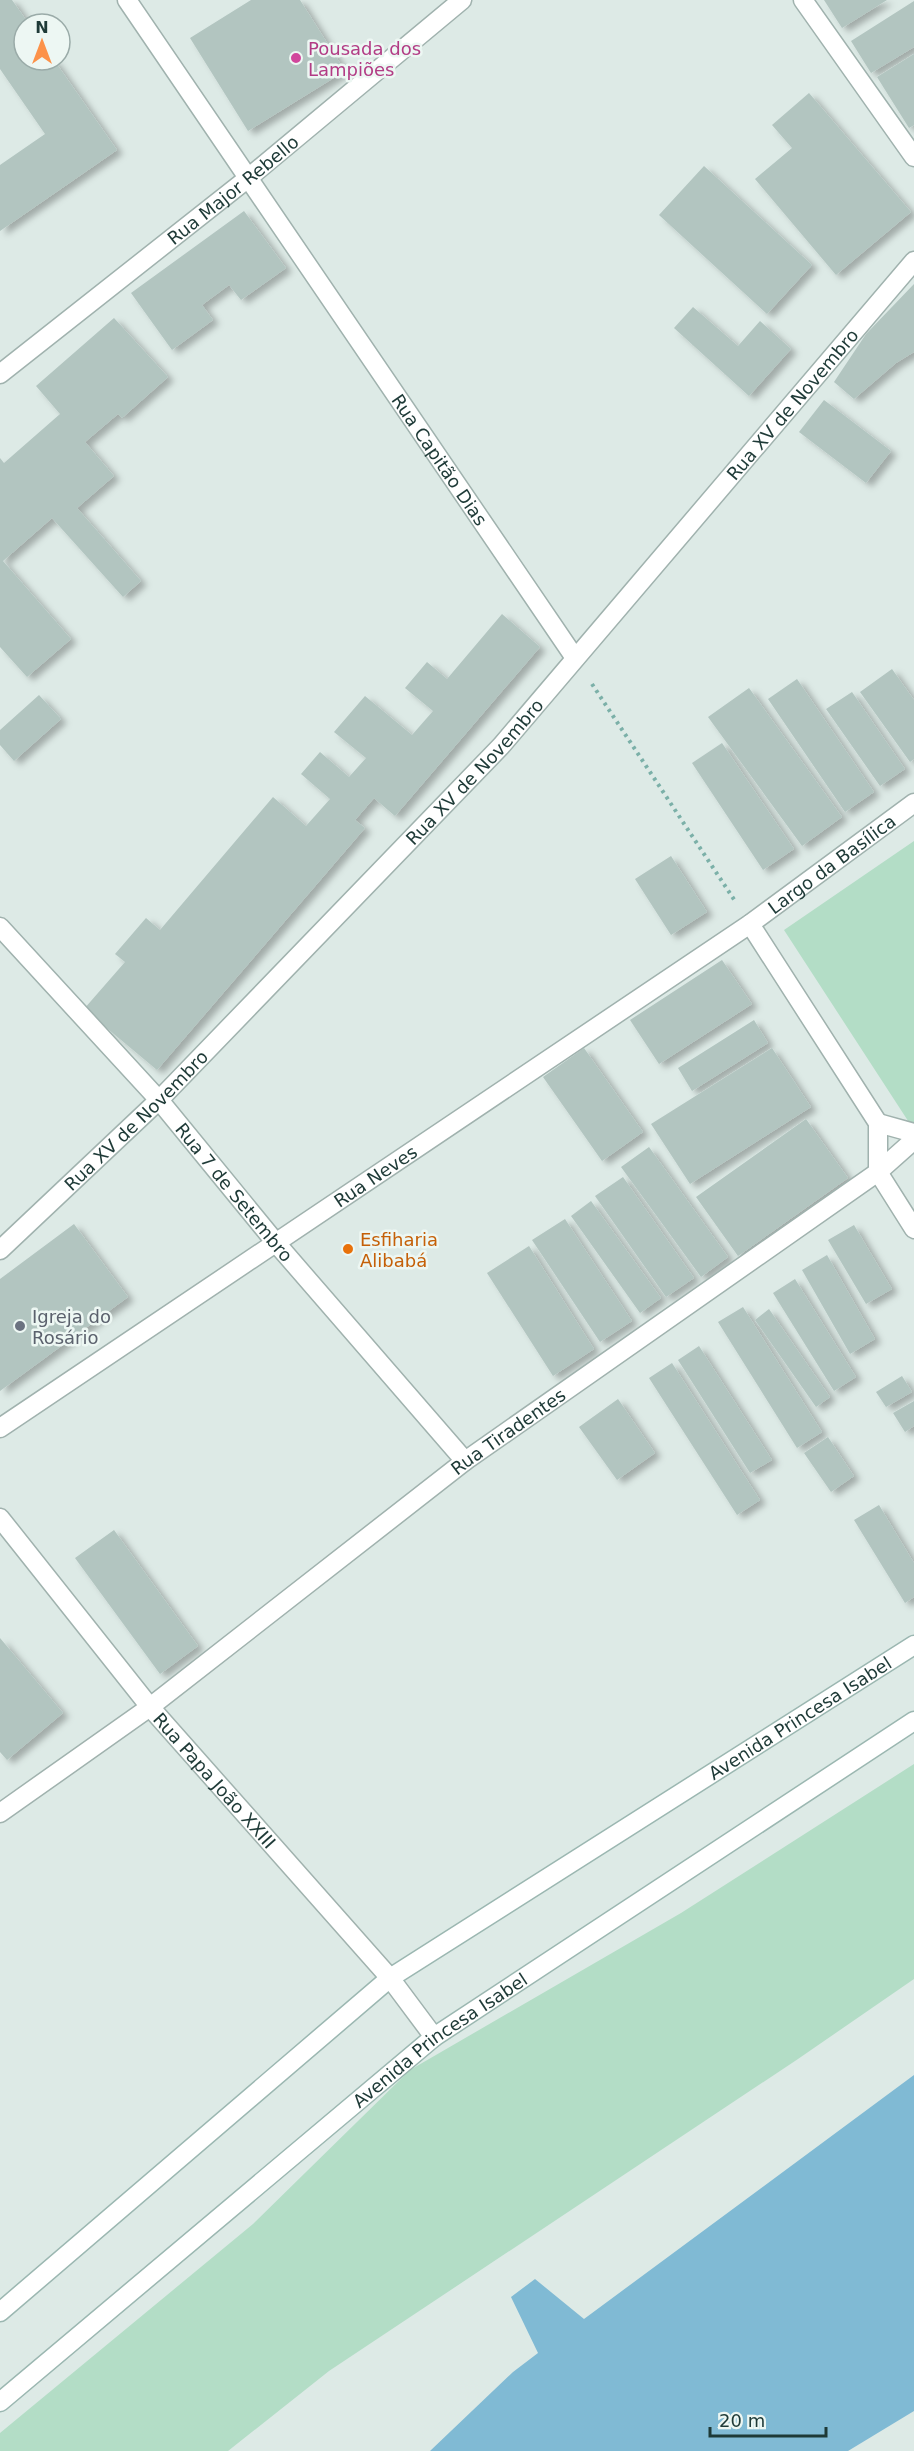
<svg xmlns="http://www.w3.org/2000/svg" width="914" height="2451" viewBox="0 0 914 2451" font-family="'DejaVu Sans',sans-serif">
<style>
.green{fill:#b3ddc6}
.water{fill:#80bad4}
.building{fill:#b2c5c0;filter:url(#shadow)}
.lines{fill:none;stroke-linecap:round;stroke-linejoin:round}
.minor-casing{stroke:#a0b2ae;stroke-width:21}
.tertiary-casing{stroke:#a0b2ae;stroke-width:21}
.secondary-casing{stroke:#9bb7b1;stroke-width:21}
.path{stroke:#7bb0a8;stroke-width:4;stroke-dasharray:3 4.5;stroke-linecap:butt}
.minor{stroke:#fff;stroke-width:18}
.tertiary{stroke:#fff;stroke-width:18}
.secondary{stroke:#fff;stroke-width:18}
.hotel-dot{fill:#d1479c;stroke:#edf7f3;stroke-width:2}
.food-dot{fill:#e8710a;stroke:#edf7f3;stroke-width:2}
.worship-dot{fill:#6b7280;stroke:#edf7f3;stroke-width:2}
.labels{text-anchor:middle;dominant-baseline:central;stroke-width:5;stroke-linejoin:round;paint-order:stroke}
.hotel-label{font-size:18px;fill:#b23c85;stroke:#edf7f3;text-anchor:start}
.street-label{font-size:18px;fill:#1e3a37;stroke:#edf7f3}
.food-label{font-size:18px;fill:#c56008;stroke:#edf7f3;text-anchor:start}
.worship-label{font-size:18px;fill:#5b616d;stroke:#edf7f3;text-anchor:start}
</style>
<defs>
<filter id="shadow"><feDropShadow dx="6" dy="4" stdDeviation="3" flood-color="#0004"/></filter>
</defs>
<rect width="100%" height="100%" fill="#ddeae6"/>
<!-- green -->
<path class="green" d="M914,841V1125L912,1127L784,930Z
M914,1764V1979L798,2059L329,2371L228,2451H0V2433L253,2224L410,2070L681,1913Z"/>
<!-- water -->
<path class="water" d="M914,2075V2411L848,2451H430L513,2372L538,2353L511,2297L535,2279L584,2319Z"/>
<!-- building -->
<path class="building" d="M0,0H12L29,24H24V60H54L117,150L0,231V165L45,134L0,69Z
M251,0H300L345,71L248,131L190,38Z
M824,0H887L842,28Z
M914,1V47L871,73L851,41Z
M914,54V125L909,128L877,77Z
M809,93L911,212L836,275L755,179L792,148L772,125Z
M704,166L812,265L767,314L659,215Z
M244,211L286,268L241,300L229,285L202,305L213,320L172,350L131,293Z
M914,284V352L896,363L854,399L834,382L866,334Z
M693,307L738,346L760,321L791,349L749,396L674,328Z
M114,318L168,377L122,418L118,414L85,442L114,476L77,508L141,581L123,597L52,518L3,561L71,639L27,677L0,647V458L4,463L60,414L36,386Z
M824,400L891,451L866,483L799,432Z
M502,614L540,647L395,816L374,798L355,820L365,828L157,1070L84,1009L125,962L115,954L146,918L160,930L273,797L306,826L330,799L301,774L320,752L349,777L366,758L334,732L365,696L412,735L433,711L405,688L427,662L447,679Z
M892,669L914,700V759L910,762L860,692Z
M797,679L874,792L845,812L768,699Z
M749,688L842,817L802,846L708,717Z
M852,692L905,769L880,786L826,709Z
M39,695L61,719L14,761L0,745V730Z
M722,743L794,849L763,870L692,763Z
M671,856L707,912L671,935L635,879Z
M722,960L752,1004L659,1064L630,1020Z
M754,1020L768,1043L692,1091L678,1068Z
M584,1048L643,1132L602,1161L543,1077Z
M772,1048L811,1107L690,1184L651,1124Z
M806,1119L848,1178L738,1256L696,1197Z
M649,1147L728,1257L701,1277L621,1167Z
M623,1177L694,1278L666,1297L595,1196Z
M591,1201L661,1298L640,1313L571,1216Z
M565,1219L632,1321L600,1342L532,1240Z
M74,1224L128,1297L0,1391V1279Z
M854,1225L892,1289L866,1304L828,1240Z
M529,1246L594,1349L553,1376L487,1273Z
M827,1255L875,1339L850,1354L802,1270Z
M795,1279L856,1377L834,1391L773,1293Z
M743,1307L822,1432L797,1448L718,1322Z
M769,1309L830,1397L816,1407L755,1320Z
M699,1346L772,1460L750,1473L678,1360Z
M672,1363L760,1500L737,1515L649,1378Z
M902,1376L912,1392L886,1407L876,1392Z
M618,1399L655,1453L617,1480L579,1427Z
M914,1401V1426L905,1432L893,1413Z
M828,1437L854,1476L831,1492L804,1453Z
M879,1505L914,1563V1597L905,1603L854,1520Z
M114,1530L198,1646L160,1674L75,1558Z
M0,1638L63,1713L7,1760L0,1752Z"/>
<g class="lines">
<defs>
<g id="minor">
<path id="s1" d="M127,0L575,658"/>
<path d="M803,0L914,157"/>
<path id="s2" d="M0,374L247,179L462,0"/>
<path d="M750,924L878,1123V1172"/>
<path id="s3" d="M0,927L159,1100L276,1243L465,1461"/>
<path d="M878,1123L914,1133"/>
<path d="M878,1172L914,1229"/>
<path id="s4" d="M0,1250L159,1100L501,746L914,261"/>
<path id="s5" d="M0,1428L750,924L914,803"/>
<path id="s6" d="M150,1707L465,1461L878,1172L914,1140"/>
</g>
<g id="tertiary">
<path id="s7" d="M0,1518L150,1707L390,1978L434,2037"/>
<path d="M0,1813L150,1707"/>
</g>
<g id="secondary">
<path id="s8" d="M0,2312L390,1978L914,1645"/>
<path id="s9" d="M0,2402L434,2037L914,1721"/>
</g>
</defs>
<!-- minor casing -->
<use href="#minor" class="minor-casing"/>
<!-- tertiary casing -->
<use href="#tertiary" class="tertiary-casing"/>
<!-- secondary casing -->
<use href="#secondary" class="secondary-casing"/>
<!-- path -->
<path class="path" d="M592,684L735,901"/>
<!-- minor -->
<use href="#minor" class="minor"/>
<!-- tertiary -->
<use href="#tertiary" class="tertiary"/>
<!-- secondary -->
<use href="#secondary" class="secondary"/>
</g>
<!-- markers -->
<circle class="hotel-dot" cx="296" cy="58" r="6"/>
<circle class="food-dot" cx="348" cy="1249" r="6"/>
<circle class="worship-dot" cx="20" cy="1326" r="6"/>
<g class="labels">
<!-- hotel labels -->
<g class="hotel-label">
<text x="308" y="48">Pousada dos<tspan x="308" dy="21">Lampiões</tspan></text>
</g>
<!-- street labels -->
<g class="street-label">
<text stroke="none"><textPath href="#s2" startOffset="297">Rua Major Rebello</textPath></text>
<text stroke="none"><textPath href="#s4" startOffset="1160">Rua XV de Novembro</textPath></text>
<text stroke="none"><textPath href="#s1" startOffset="556">Rua Capitão Dias</textPath></text>
<text stroke="none"><textPath href="#s4" startOffset="674">Rua XV de Novembro</textPath></text>
<text stroke="none"><textPath href="#s5" startOffset="1005">Largo da Basílica</textPath></text>
<text stroke="none"><textPath href="#s4" startOffset="188">Rua XV de Novembro</textPath></text>
<text stroke="none"><textPath href="#s5" startOffset="452">Rua Neves</textPath></text>
<text stroke="none"><textPath href="#s3" startOffset="354">Rua 7 de Setembro</textPath></text>
<text stroke="none"><textPath href="#s6" startOffset="452">Rua Tiradentes</textPath></text>
<text stroke="none"><textPath href="#s8" startOffset="999">Avenida Princesa Isabel</textPath></text>
<text stroke="none"><textPath href="#s7" startOffset="339">Rua Papa João XXIII</textPath></text>
<text stroke="none"><textPath href="#s9" startOffset="570">Avenida Princesa Isabel</textPath></text>
</g>
<!-- food labels -->
<g class="food-label">
<text x="360" y="1239">Esfiharia<tspan x="360" dy="21">Alibabá</tspan></text>
</g>
<!-- worship labels -->
<g class="worship-label">
<text x="32" y="1316">Igreja do<tspan x="32" dy="21">Rosário</tspan></text>
</g>
</g>
<!-- north arrow -->
<g transform="translate(42 42)"><circle r="28" fill="#edf7f3" stroke="#9aaba8" stroke-width="1.5"/>
<path d="M0-4.5L10 22L0 15L-10 22Z" fill="#fc9249"/>
<text y="-9" font-size="16" font-weight="bold" text-anchor="middle" fill="#1e3a37">N</text>
</g>
<!-- scale -->
<path d="M710 2427v9h116v-9" fill="none" stroke="#1e3a37" stroke-width="3"/>
<text x="719" y="2427" font-size="18" fill="#1e3a37" stroke="#edf7f3" stroke-width="4.5" paint-order="stroke">20 m</text>
</svg>
